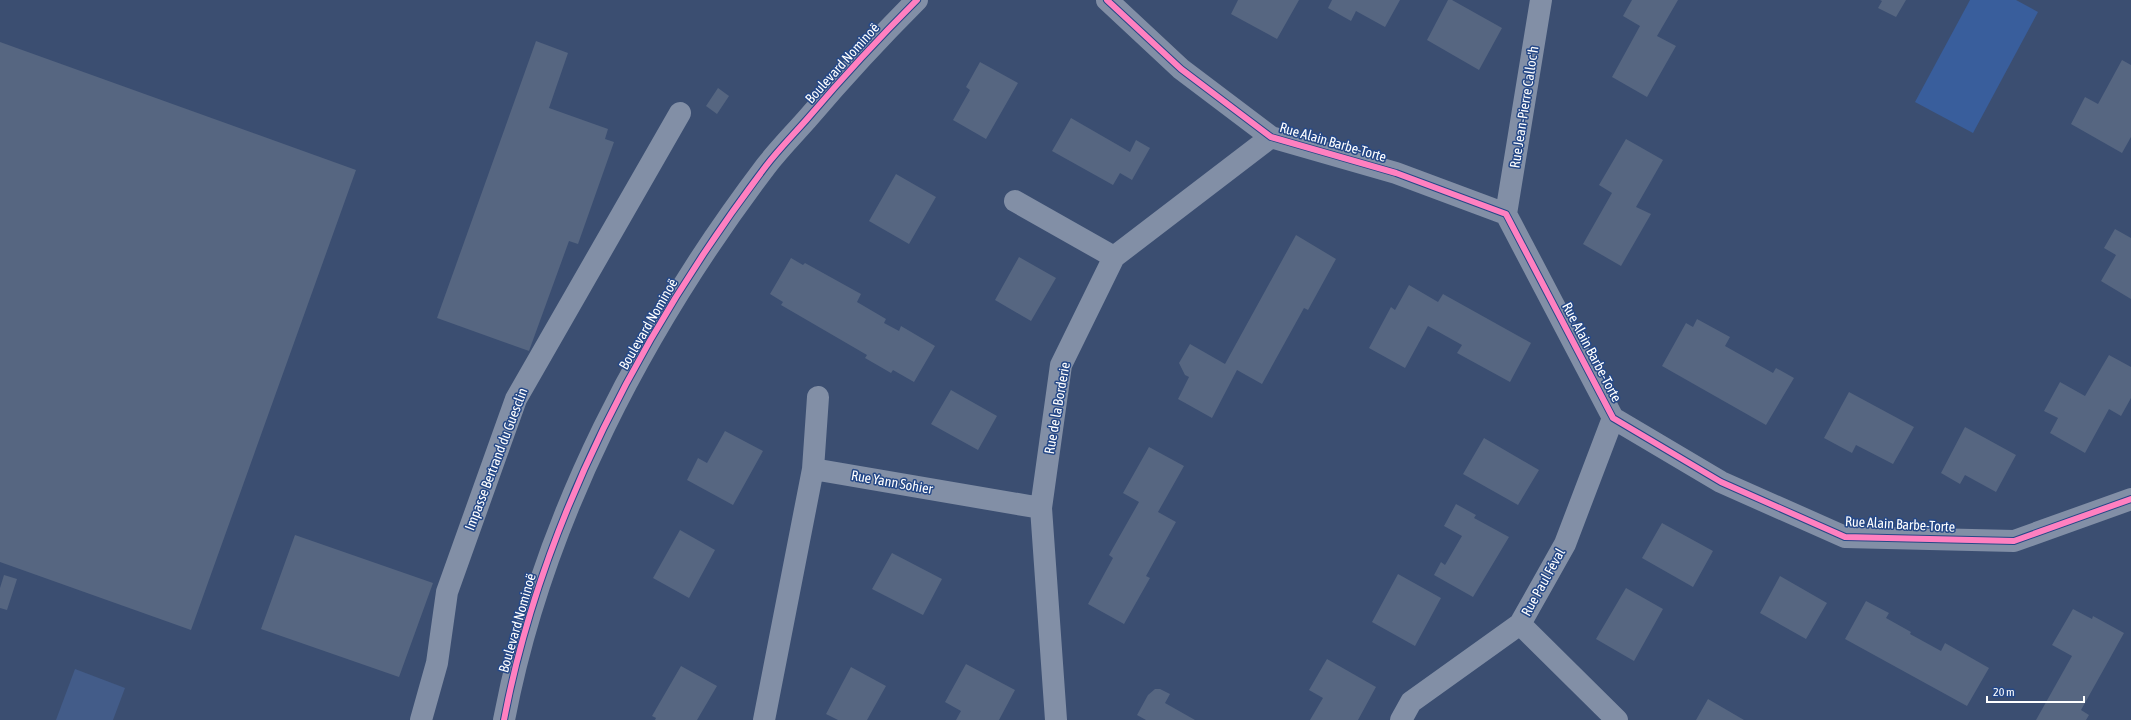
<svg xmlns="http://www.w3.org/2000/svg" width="2131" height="720" viewBox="0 0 2131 720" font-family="'Asap Condensed',sans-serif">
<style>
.green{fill:#395e9c}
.water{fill:#435c89}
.building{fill:#566681}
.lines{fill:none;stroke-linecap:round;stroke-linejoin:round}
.minor{stroke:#828fa6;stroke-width:22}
.cycleway-casing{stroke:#254887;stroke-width:8}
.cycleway{stroke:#ff80c0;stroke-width:6}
.labels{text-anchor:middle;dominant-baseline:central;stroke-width:3;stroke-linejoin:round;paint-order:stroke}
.street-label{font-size:14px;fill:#fff;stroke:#254887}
</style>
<rect width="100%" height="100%" fill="#3b4e71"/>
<!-- green -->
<path class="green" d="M1970,0H2016L2038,12L1973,133L1915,102Z"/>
<!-- water -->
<path class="water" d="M75,669L125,688L113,720H56Z"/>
<!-- building -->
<path class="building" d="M1238,0H1299L1277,39L1231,14Z
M1332,0H1400L1385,27L1356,11L1351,21L1328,8Z
M1448,0H1452L1502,28L1479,70L1427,40Z
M1632,0H1678L1657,36L1676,46L1647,97L1612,77L1640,26L1623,16Z
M1880,0H1906L1896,17L1878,8L1882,1Z
M536,41L568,53L549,108L608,129L605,139L614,142L578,244L569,241L529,351L437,318Z
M0,42L356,170L191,630L0,562Z
M2122,60L2131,65V137L2122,153L2071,124L2085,97L2098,104Z
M980,62L1018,83L986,139L953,120L970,90L966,87Z
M718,88L729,96L717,114L706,106Z
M1071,118L1130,152L1136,140L1150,148L1132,180L1120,173L1113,185L1052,151Z
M1626,139L1663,160L1636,207L1651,214L1621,266L1583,244L1612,193L1599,185Z
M896,174L936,197L909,244L869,221Z
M2115,229L2131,238V299L2101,281L2116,255L2104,248Z
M1296,235L1336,259L1308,310L1304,308L1262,384L1237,370L1212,418L1178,399L1189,377L1185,375L1179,363L1190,344L1225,364Z
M1019,257L1056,278L1031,321L995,300Z
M791,258L803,265L805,263L861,294L857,302L886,319L884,323L899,331L901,326L935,346L914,382L893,370L891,373L865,358L867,355L781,305L783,302L770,294Z
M1409,285L1438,302L1443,294L1531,343L1510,382L1457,353L1462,345L1428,326L1405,368L1369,348L1391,307L1395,310Z
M1697,319L1730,337L1725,346L1773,373L1776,368L1794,378L1766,425L1662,366L1686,323L1693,327Z
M2109,355L2131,367V398L2121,416L2109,409L2085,453L2050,433L2058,418L2044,411L2060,382L2085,396Z
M951,390L997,416L978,450L931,424Z
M1849,392L1914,427L1893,464L1856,445L1852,453L1824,438Z
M1965,427L2016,455L1996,492L1965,475L1960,484L1941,473Z
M725,431L763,451L733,505L687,480L698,458L707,463Z
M1484,438L1539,470L1518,505L1463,474Z
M1149,447L1184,466L1158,512L1176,522L1146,576L1150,578L1124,624L1088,604L1113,558L1109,555L1139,502L1123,493Z
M1456,504L1476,515L1474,518L1509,537L1473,597L1434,575L1441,562L1445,565L1462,536L1444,526Z
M1662,523L1713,551L1693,587L1642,558Z
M680,530L715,550L689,598L653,578Z
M295,535L433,583L399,677L261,629Z
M892,553L942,579L923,615L872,589Z
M1398,574L1441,598L1415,646L1372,622Z
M4,575L17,579L7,610L0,608V588Z
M1780,576L1827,603L1806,639L1760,613Z
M1626,588L1663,609L1634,661L1596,639Z
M1866,601L1889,613L1886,618L1911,632L1910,634L1941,651L1945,643L1989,668L1967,706L1845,639Z
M2073,609L2092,619L2093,616L2124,633L2081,710L2089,715L2086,720H2036L2072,656L2052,645Z
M1327,659L1376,687L1358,720H1310L1323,698L1309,690Z
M966,664L1015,690L999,720H956L961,711L945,702Z
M681,666L717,686L697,720H655L656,718L652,716Z
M851,667L886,686L867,720H838L826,714Z
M1155,689H1160L1170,694L1165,703L1195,720H1146L1137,715L1148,695Z
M1708,699L1744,720H1696Z"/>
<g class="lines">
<!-- minor -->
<path class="minor" d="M1107,0L1181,69L1271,137L1396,173L1506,214L1613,418L1721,482L1845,537L2014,541L2131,499
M1015,201L1114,257
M1506,214L1541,0
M818,397L813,469L1041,508
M1520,624L1617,720
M421,720L437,663L447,592L516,399L680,113
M504,720C542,520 644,327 766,166C779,149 794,134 808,118C843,77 879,38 917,0
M764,720L813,469
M1056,720L1041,508L1061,365L1114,257L1271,137
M1401,720L1411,702L1520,624L1565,544L1613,418"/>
<defs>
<path id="cycleway" d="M1107,0L1181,69L1271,137L1396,173L1506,214L1613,418L1721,482L1845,537L2014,541L2131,499
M504,720C542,520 644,327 766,166C779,149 794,134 808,118C843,77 879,38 917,0"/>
</defs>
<!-- cycleway casing -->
<use href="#cycleway" class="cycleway-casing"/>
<!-- cycleway -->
<use href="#cycleway" class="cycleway"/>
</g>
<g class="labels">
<!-- street labels -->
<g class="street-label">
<text transform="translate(842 63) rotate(-48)">Boulevard Nominoë</text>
<text transform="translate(1524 107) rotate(-81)">Rue Jean-Pierre Calloc'h</text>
<text transform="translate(1333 142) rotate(16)">Rue Alain Barbe-Torte</text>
<text transform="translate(648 324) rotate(-60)">Boulevard Nominoë</text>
<text transform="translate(1592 352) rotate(62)">Rue Alain Barbe-Torte</text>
<text transform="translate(1057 408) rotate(-80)">Rue de la Borderie</text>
<text transform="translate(496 459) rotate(-69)">Impasse Bertrand du Guesclin</text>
<text transform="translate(892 482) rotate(10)">Rue Yann Sohier</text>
<text transform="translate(1900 524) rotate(3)">Rue Alain Barbe-Torte</text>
<text transform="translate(1543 582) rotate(-61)">Rue Paul Féval</text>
<text transform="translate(517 623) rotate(-74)">Boulevard Nominoë</text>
</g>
</g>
<!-- scale -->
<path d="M1987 696v6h97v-6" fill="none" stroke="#ffffff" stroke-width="2"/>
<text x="1993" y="696" font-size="12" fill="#ffffff" stroke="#254887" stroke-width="3" paint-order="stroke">20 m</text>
</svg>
